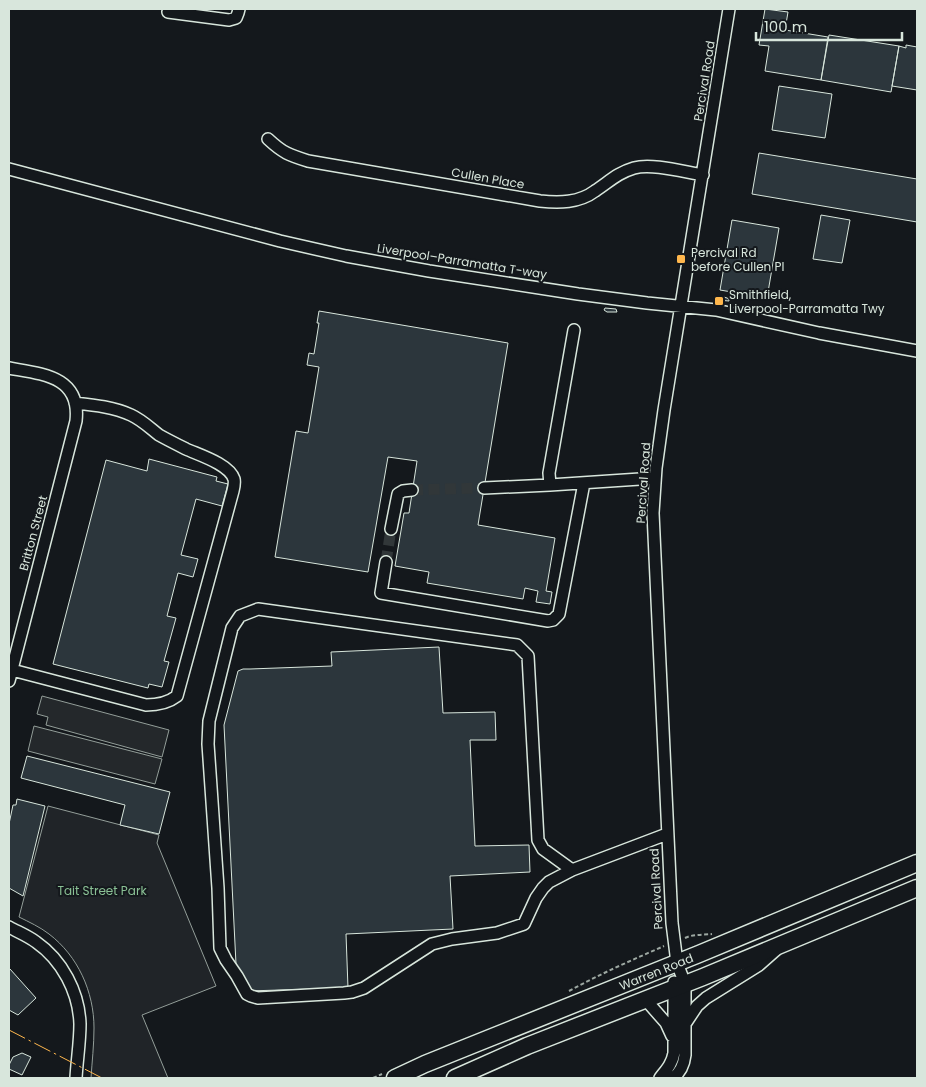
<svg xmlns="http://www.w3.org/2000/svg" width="926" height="1087" viewBox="0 0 926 1087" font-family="Poppins,sans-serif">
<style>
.green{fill:#202428;stroke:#939e99}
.parking{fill:#24282b;stroke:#939e99}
.building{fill:#2c363c;stroke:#d8e6dc}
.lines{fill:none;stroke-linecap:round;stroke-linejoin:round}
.minor-tunnel{stroke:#313739;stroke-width:11;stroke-dasharray:11 5.5;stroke-linecap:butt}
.minor-casing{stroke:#d8e6dc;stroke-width:14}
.highway-casing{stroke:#d8e6dc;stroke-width:19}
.path{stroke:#9da8a2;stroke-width:2;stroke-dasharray:4 2.5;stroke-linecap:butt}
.minor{stroke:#14181c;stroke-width:11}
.highway{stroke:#14181c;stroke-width:16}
.power{stroke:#ffb74d;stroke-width:1;stroke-dasharray:18 4 2.5 4;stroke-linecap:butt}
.poi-dot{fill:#ffb74d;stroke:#14181c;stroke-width:2}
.labels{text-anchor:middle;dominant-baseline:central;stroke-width:4;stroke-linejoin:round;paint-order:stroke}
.street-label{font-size:12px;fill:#d8e6dc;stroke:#14181c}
.poi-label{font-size:12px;fill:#d8e6dc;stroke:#14181c;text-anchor:start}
.park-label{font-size:12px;fill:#8ac095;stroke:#14181c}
</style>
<rect width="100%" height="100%" fill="#14181c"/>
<!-- green -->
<path class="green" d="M48,806L159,835L157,843L216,986L142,1015L168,1078H91C92,1062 94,1045 94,1028C94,992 78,956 49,934C40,927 29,922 19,917Z"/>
<!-- parking -->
<path class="parking" d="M42,696L169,730L162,757L46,725L48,717L37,714Z
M34,726L162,759L155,784L28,751Z"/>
<!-- building -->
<path class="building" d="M765,9L788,12L785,30L828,37L821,80L765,71L769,46L759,45Z
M829,35L899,46L891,92L821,80Z
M906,45L917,47V90L892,86L899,46L906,48Z
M779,86L832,94L825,138L772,130Z
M759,153L917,179V222L752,194Z
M821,215L850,220L842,263L813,259Z
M732,220L779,228L767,298L720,290Z
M720,296L727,298L729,299V301L717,300V297Z
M605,308L616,309L617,312H607L604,310Z
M319,311L508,343L478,525L555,538L546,591L552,592L550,604L536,602L538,591L525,588L523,599L427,583L429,572L395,566L404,513H409L417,461L388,457L368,572L275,557L296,431L308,433L319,367L307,365L309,353L314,354L319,323H317Z
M149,459L217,477L216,481L228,484L222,506L196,499L181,555L198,559L193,577L178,573L167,616L176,618L164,661L169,662L162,687L149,684L148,688L53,664L106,460L147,471Z
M439,647L443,713L495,712L496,740H470L475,846L529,845L530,872L450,876L453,929L346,934L348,988L247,991L236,964L224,725L238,671L243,669H250L332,666L331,652Z
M27,756L170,792L159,834L120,825L125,805L21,778Z
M17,799L45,806L23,896L9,888V824L13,805H16Z
M10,969L36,998L18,1015L9,1010V971Z
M22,1053L31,1057L22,1075L9,1069V1065L13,1057Z"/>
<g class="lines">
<!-- minor-tunnel -->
<path class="minor-tunnel" d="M412,490L484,488
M386,562L391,529"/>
<defs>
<path id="minor" d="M168,12L229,20L236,18L238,13L239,9
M268,139C283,153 289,155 308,161L540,201C559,203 579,203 595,191C609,182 617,173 634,168C652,163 684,172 703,175
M9,169L280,241L346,256L429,271L578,294L647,303L716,310L819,333L917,351
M9,368C42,374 81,376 76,421L9,681
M550,485L549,473L574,330
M484,488L550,485L655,478
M391,529L398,494L403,491L412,490
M386,562L381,593L548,621L553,620L559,614L584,483
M12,670L146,705C158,705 168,703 177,696L233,491C234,487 235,483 234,479C229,464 199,455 186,449C178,445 168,440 159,435C150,428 142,420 131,415C114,407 94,405 75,403
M572,870L543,849L538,840L528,656L517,645L258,609L240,616L232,628L209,721L208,744L218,888L220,948L226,960L237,976L247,994L251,996L258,998L344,993L352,992L364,988L432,944L452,939L497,933L524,924L536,898L543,888L549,882L572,870L667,834
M9,927C18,932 28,936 36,942C62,960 79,992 80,1024C80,1042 77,1060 76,1078
M645,999L666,1023L672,1036
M685,1024L697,1006L706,998L759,965L776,950
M660,1078C666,1070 672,1064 674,1053V982
M673,1078C681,1072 684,1064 685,1055V984L677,963L672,923L653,513L656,468L664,410L729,9"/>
<g id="highway">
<path id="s1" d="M395,1078L425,1064L699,954L917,863"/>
<path d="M455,1078L527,1046L703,977L917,888"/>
</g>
</defs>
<!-- minor casing -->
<use href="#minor" class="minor-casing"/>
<!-- highway casing -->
<use href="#highway" class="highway-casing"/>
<!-- path -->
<path class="path" d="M685,938C693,934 703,935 712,934
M569,991C600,974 632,960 664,946
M373,1078L382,1074"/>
<!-- minor -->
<use href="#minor" class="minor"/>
<!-- highway -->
<use href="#highway" class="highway"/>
<!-- power -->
<path class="power" d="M9,1030L102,1078"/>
</g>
<!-- markers -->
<g class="poi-dot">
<rect x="676" y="254" width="10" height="10" rx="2.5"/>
<rect x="714" y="296" width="10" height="10" rx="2.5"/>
</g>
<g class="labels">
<!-- street labels -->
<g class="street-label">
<text transform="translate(704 81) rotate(-81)">Percival Road</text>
<text transform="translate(488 178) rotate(10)">Cullen Place</text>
<text transform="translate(462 261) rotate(9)">Liverpool–Parramatta T-way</text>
<text transform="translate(643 483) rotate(-86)">Percival Road</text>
<text transform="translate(33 533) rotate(-75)">Britton Street</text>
<text transform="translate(656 889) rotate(-93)">Percival Road</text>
<text stroke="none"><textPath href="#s1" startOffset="282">Warren Road</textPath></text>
</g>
<!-- poi labels -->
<g class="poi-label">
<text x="691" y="252">Percival Rd<tspan x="691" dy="14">before Cullen Pl</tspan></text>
<text x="729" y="294">Smithfield,<tspan x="729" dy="14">Liverpool-Parramatta Twy</tspan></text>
</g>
<!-- park labels -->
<g class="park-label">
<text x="102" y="890">Tait Street Park</text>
</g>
</g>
<!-- border -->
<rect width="926" height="1087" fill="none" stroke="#d8e6dc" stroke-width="20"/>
<!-- scale -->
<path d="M756 32v8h146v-8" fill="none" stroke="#d8e6dc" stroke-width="2.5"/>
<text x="764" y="32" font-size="15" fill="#d8e6dc" stroke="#14181c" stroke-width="4" paint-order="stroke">100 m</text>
</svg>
